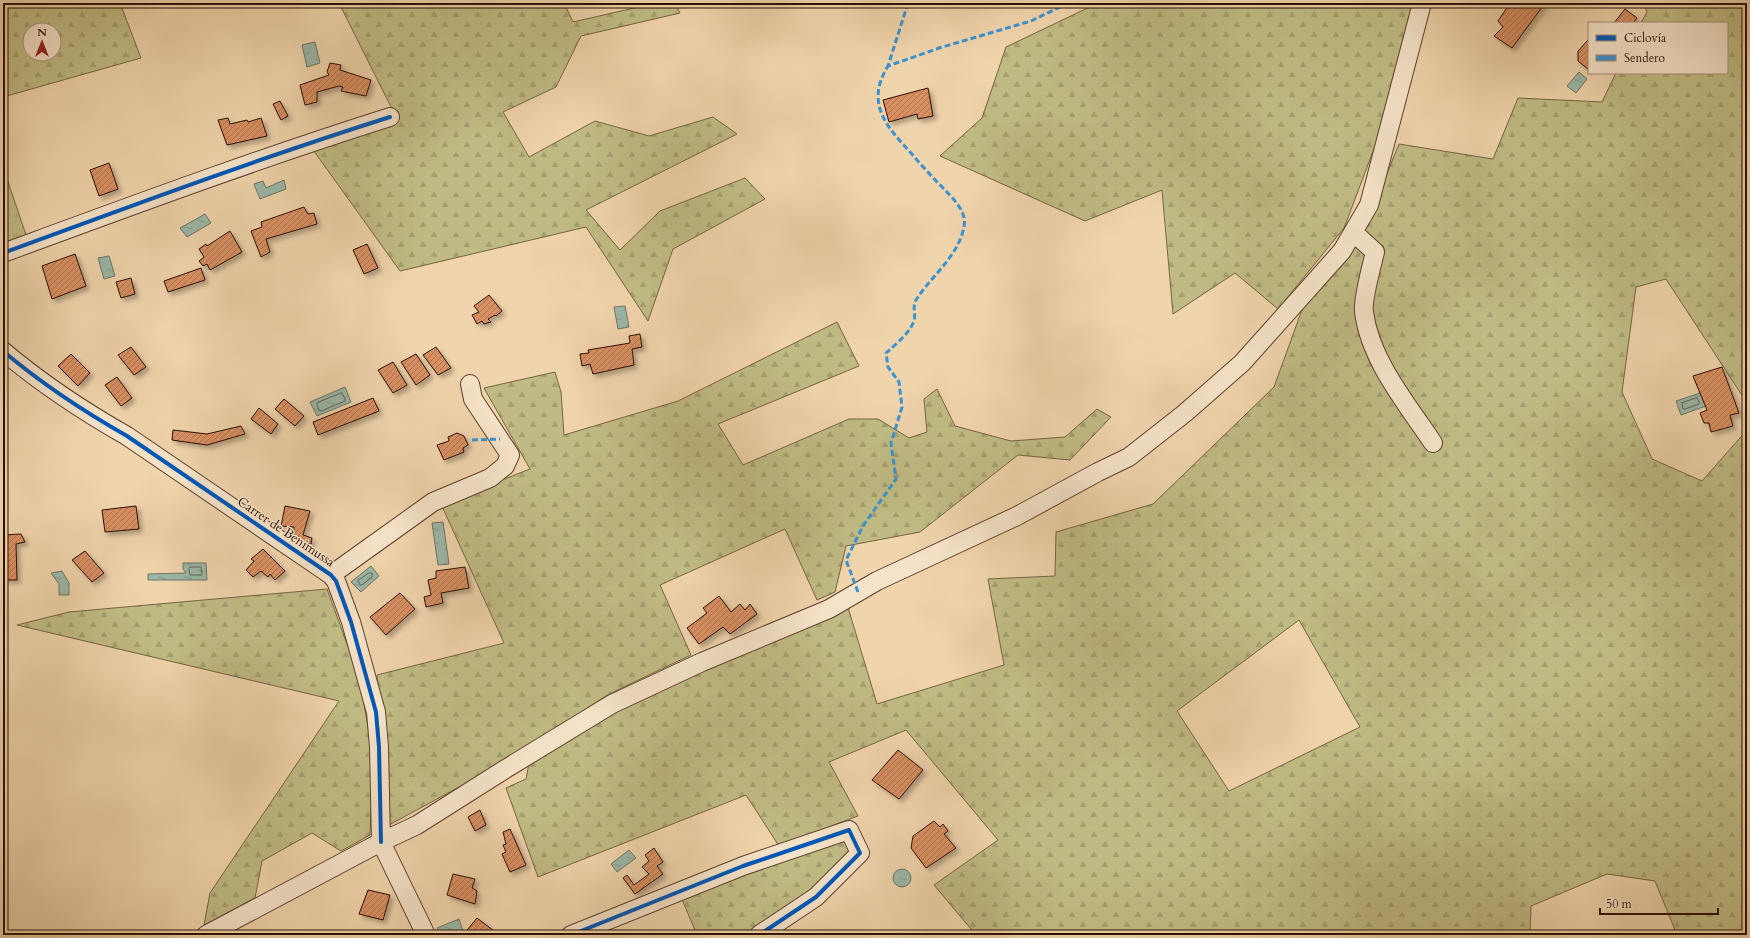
<svg xmlns="http://www.w3.org/2000/svg" width="1750" height="938" viewBox="0 0 1750 938" font-family="Cardo,serif">
<style>
.grass{fill:url(#grass-tufts);stroke:#766442}
.forest{fill:url(#forest-firs);stroke:#766442;fill-rule:evenodd}
.water{fill:url(#water-ripples);stroke:#6e7465}
.lines{fill:none;stroke-linecap:round;stroke-linejoin:round}
.shore{stroke:#636354;stroke-width:1}
.building{fill:url(#building-hatch);stroke:#2c0e00;filter:url(#shadow)}
.minor-casing{stroke:#5d402b;stroke-width:20}
.minor{stroke:#f5e3c9;stroke-width:18}
.quiet{stroke:#3c92d0;stroke-width:3;stroke-dasharray:6 3;stroke-linecap:butt}
.cycleway-casing{stroke:#f5e3c9;stroke-width:6}
.cycleway{stroke:#0057b8;stroke-width:4}
.labels{text-anchor:middle;dominant-baseline:central;stroke-width:3;stroke-linejoin:round;paint-order:stroke}
.street-label{font-size:13px;fill:#2c0e00;stroke:#f5e3c9}
</style>
<defs>
<pattern id="grass-tufts" width="24" height="20" patternUnits="userSpaceOnUse"><rect width="24" height="20" fill="#c0bb84"/><path d="M3 7l-1-3M5 7V3M7 7l1-3M15 17l-1-3M17 17v-4M19 17l1-3" fill="none" stroke="#a5a070"/></pattern>
<pattern id="forest-firs" width="22" height="20" patternUnits="userSpaceOnUse"><rect width="22" height="20" fill="#c0bb84"/><path d="M5 1l3.5 6h-7zM16 11l3.5 6h-7z" fill="#a5a070"/></pattern>
<pattern id="water-ripples" width="26" height="14" patternUnits="userSpaceOnUse"><rect width="26" height="14" fill="#9ab8a8"/><path d="M2 4q2-2 4 0t4 0M15 11q2-2 4 0t4 0" fill="none" stroke="#859d8f"/></pattern>
<pattern id="building-hatch" width="6" height="6" patternUnits="userSpaceOnUse"><rect width="6" height="6" fill="#d89063"/><path d="M-1 1l2-2M0 6l6-6M5 7l2-2" fill="none" stroke="#af744f"/></pattern>
<filter id="shadow"><feDropShadow dx="3.5" dy="3.5" stdDeviation="2" flood-color="#0004"/></filter>
</defs>
<rect width="100%" height="100%" fill="#f0d4ac"/>
<filter id="stains"><feTurbulence type="fractalNoise" baseFrequency=".005" numOctaves="4"/><feColorMatrix values="0 0 0 0 .2 0 0 0 0 .09 0 0 0 0 .02 0 0 0 .5 -.17"/></filter>
<radialGradient id="worn" r=".72"><stop offset=".6" stop-color="#630" stop-opacity="0"/><stop offset="1" stop-color="#630" stop-opacity=".3"/></radialGradient>
<!-- grass -->
<path class="grass" d="M3,167L26,235L3,243Z"/>
<!-- forest -->
<path class="forest" d="M3,3H120L141,58L3,97ZM30,30H54V54H30Z
M339,3H564L573,22L656,3H675L680,13L581,36L556,87L503,112L529,157L595,121L649,136L713,117L737,134L586,210L620,250L660,211L745,178L765,199L673,249L648,321L586,227L400,271L311,147L397,119Z
M1098,3H1414L1377,141L1344,228L1278,309L1235,273L1173,314L1162,190L1085,221L940,156L982,118L1006,47Z
M1643,3H1747V403L1666,279L1636,287L1622,392L1652,459L1702,481L1747,430V935H1677L1655,881L1607,874L1531,906L1530,935H976L934,885L998,840L906,730L829,762L858,816L779,846L746,795L538,877L506,788L526,779L530,758L643,694L847,604L877,704L1004,665L988,579L1055,576L1056,532L1153,504L1274,387L1303,307L1366,225L1399,144L1493,159L1518,98L1602,102L1616,73H1727V23H1641L1647,12ZM1299,620L1360,727L1229,791L1177,711Z
M837,322L859,366L718,424L743,465L849,419H878L909,438L927,432L924,399L937,389L955,426L1011,441L1065,437L1097,409L1111,417L1070,460L1018,455L920,532L846,546L835,592L817,600L785,529L660,585L691,655L609,694L498,766L389,825L377,675L504,643L441,504L530,469L484,388L555,372L561,392L564,435L678,401Z
M327,589L360,680L373,757L370,835L341,851L312,833L262,861L255,898L204,925L210,893L339,701L17,625L69,612Z
M846,836L855,855L796,904L745,935H697L681,897Z"/>
<!-- water -->
<path class="water" d="M315,42L320,63L307,67L302,45Z
M1579,72L1587,79L1576,93L1567,86Z
M284,180L286,189L260,199L254,184L263,181L266,188Z
M205,214L211,223L187,237L180,228Z
M109,256L115,276L104,279L98,258Z
M625,306L629,327L618,329L614,307Z
M345,387L351,402L317,416L310,402Z
M1700,393L1706,406L1681,415L1676,401Z
M443,522L449,564L438,565L432,523Z
M183,563H206L207,580H148V574L186,573L183,569Z
M371,566L379,576L361,592L351,582Z
M62,571L69,583V595H59V584L51,573Z
M629,850L636,858L617,872L611,864Z
M893 878a9 9 0 1 1 18 0a9 9 0 1 1-18 0Z
M459,919L463,931L453,935H440L437,928Z"/>
<g class="lines">
<!-- shore -->
<path class="shore" d="M342,393L345,399V401L321,411L319,410L317,405V403Z
M1697,398L1699,402V404L1685,409H1683L1682,403Z
M190,567H201L202,575H190L189,569Z
M369,573H372V577L362,585H360L358,581Z"/>
</g>
<!-- building -->
<path class="building" d="M1510,3H1545L1512,48L1494,36L1503,27L1498,21Z
M1625,9L1637,18L1633,23H1614Z
M1588,40L1589,41V70L1578,61V51Z
M330,63L341,65L340,70L371,80L366,96L341,91L343,87L339,86L317,92V102L305,105L300,85L329,75L327,72Z
M928,88L933,116L918,119L917,114L889,122L883,100Z
M280,101L288,116L281,120L273,104Z
M228,118L230,124L247,120L248,122L261,118L267,136L227,145L218,120Z
M109,163L118,189L99,196L90,170Z
M304,207L308,214L314,213L317,224L266,239L270,252L261,257L251,231L262,227L261,222Z
M230,231L242,252L210,270L207,264L203,266L199,261L204,257L199,249L206,244L207,246Z
M367,244L378,268L364,274L353,250Z
M75,254L86,286L52,299L42,266Z
M201,268L205,280L168,292L164,281Z
M131,278L135,294L121,298L116,282Z
M489,295L502,311L496,316L495,315L488,319L491,322L484,324L482,321L477,324L472,315L479,312L474,306Z
M640,334L642,347L632,349L634,365L593,374L590,364L582,366L580,354L589,353L588,350L630,343L629,336Z
M131,347L146,367L134,375L118,355Z
M436,347L451,368L438,375L423,355Z
M71,354L90,373L78,386L58,366Z
M416,354L430,375L416,385L401,362Z
M393,362L407,385L393,393L378,370Z
M1722,367L1739,413L1730,415L1733,426L1711,432L1709,423H1704L1700,413L1707,410L1693,376Z
M117,377L132,398L121,406L105,385Z
M373,398L379,411L318,435L313,422Z
M284,399L304,416L295,426L275,409Z
M259,408L278,424L271,434L251,419Z
M241,426L245,434L207,445L172,440L173,430L207,434Z
M457,433L464,436L468,445L463,448L464,452L444,460L437,445L449,441L448,437Z
M136,506L139,529L105,532L102,510Z
M285,506L310,511L303,535L312,538L311,544L294,541V527L281,526Z
M21,534L25,542L16,544L17,580H3V535Z
M263,549L285,571L275,580L270,574L268,577L261,571L253,577L246,570L254,561L251,559Z
M85,551L104,573L92,582L72,560Z
M465,567L469,588L441,593L443,603L426,607L424,597L431,595L428,580L436,578V571Z
M400,593L415,609L386,635L370,617Z
M719,596L731,612L740,604L745,610L750,604L757,614L730,634L723,627L699,644L687,628L707,613L703,608Z
M898,750L923,770L899,799L872,780Z
M480,810L486,825L475,831L468,817Z
M934,821L940,827L943,824L948,831L944,834L956,848L926,868L911,848L913,836Z
M510,829L526,865L510,872L502,854L506,852L503,845L506,844L503,832Z
M654,848L663,862L657,866L663,874L635,894L623,878L627,875L634,885L649,874L642,867L649,861L645,855Z
M453,874L475,879L472,888L477,891L475,904L447,895Z
M368,890L390,895L383,920L359,914Z
M477,918L498,934L497,935H463Z"/>
<g class="lines">
<defs>
<path id="minor" d="M1353,232L1375,252C1372,265 1362,300 1364,312C1370,360 1407,404 1433,443
M3,253C131,206 260,158 390,117
M3,351C42,384 83,411 127,436L331,575L336,581L351,622L376,712L379,747L381,842L417,825L507,768L612,704L702,662L829,609L877,581L1017,516L1098,472L1129,457L1185,413L1242,363L1342,251L1369,205L1422,3
M331,575L433,502L490,478L505,466L510,455L473,399L470,384
M206,935L381,842L426,935
M571,935L743,866L849,830L860,853L816,897L759,935"/>
</defs>
<!-- minor casing -->
<use href="#minor" class="minor-casing"/>
<!-- minor -->
<use href="#minor" class="minor"/>
<!-- quiet -->
<path class="quiet" d="M908,3L888,66L939,48L1031,21L1068,3
M472,440L500,439
M858,592L846,560L863,526L896,479L891,443L902,407L899,382L888,367L886,353C896,344 909,334 914,321C916,314 912,306 916,300C931,276 958,257 964,227C967,212 955,201 946,191C934,179 922,166 911,153C886,126 865,103 888,66"/>
<defs>
<path id="cycleway" d="M3,253C131,206 260,158 390,117
M3,351C42,384 83,411 127,436L331,575L336,581L351,622L376,712L379,747L381,842
M571,935L743,866L849,830L860,853L816,897L759,935"/>
</defs>
<!-- cycleway casing -->
<use href="#cycleway" class="cycleway-casing"/>
<!-- cycleway -->
<use href="#cycleway" class="cycleway"/>
</g>
<g class="labels">
<!-- street labels -->
<g class="street-label">
<text transform="translate(286 532) rotate(34)">Carrer de Benimussa</text>
</g>
</g>
<!-- margin -->
<rect width="1750" height="938" fill="none" stroke="#f0d4ac" stroke-width="16"/>
<rect x="4" y="4" width="1742" height="930" fill="none" stroke="#2c0e00" stroke-width="2"/>
<rect x="8" y="8" width="1734" height="922" fill="none" stroke="#2c0e00"/>
<!-- legend -->
<rect x="1588" y="22" width="140" height="52" fill="#f5e3c9" stroke="#a58e79"/>
<rect x="1596" y="35" width="20" height="6" fill="#0057b8" stroke="#a58e79"/>
<text x="1624" y="42" font-size="12" fill="#2c0e00">Ciclovía</text>
<rect x="1596" y="55" width="20" height="6" fill="#3c92d0" stroke="#a58e79"/>
<text x="1624" y="62" font-size="12" fill="#2c0e00">Sendero</text>
<!-- north arrow -->
<g transform="translate(42 42)"><circle r="19" fill="#f5e3c9" stroke="#a58e79"/>
<path d="M0-3L7 15L0 10L-7 15Z" fill="#8f2418"/>
<text y="-6" font-size="11" font-weight="bold" text-anchor="middle" fill="#2c0e00">N</text>
</g>
<!-- scale -->
<path d="M1600 908v6h118v-6" fill="none" stroke="#2c0e00" stroke-width="2"/>
<text x="1606" y="908" font-size="12" fill="#2c0e00" stroke="#f5e3c9" stroke-width="3" paint-order="stroke">50 m</text>
<rect width="100%" height="100%" filter="url(#stains)"/>
<rect width="100%" height="100%" fill="url(#worn)"/>
</svg>
